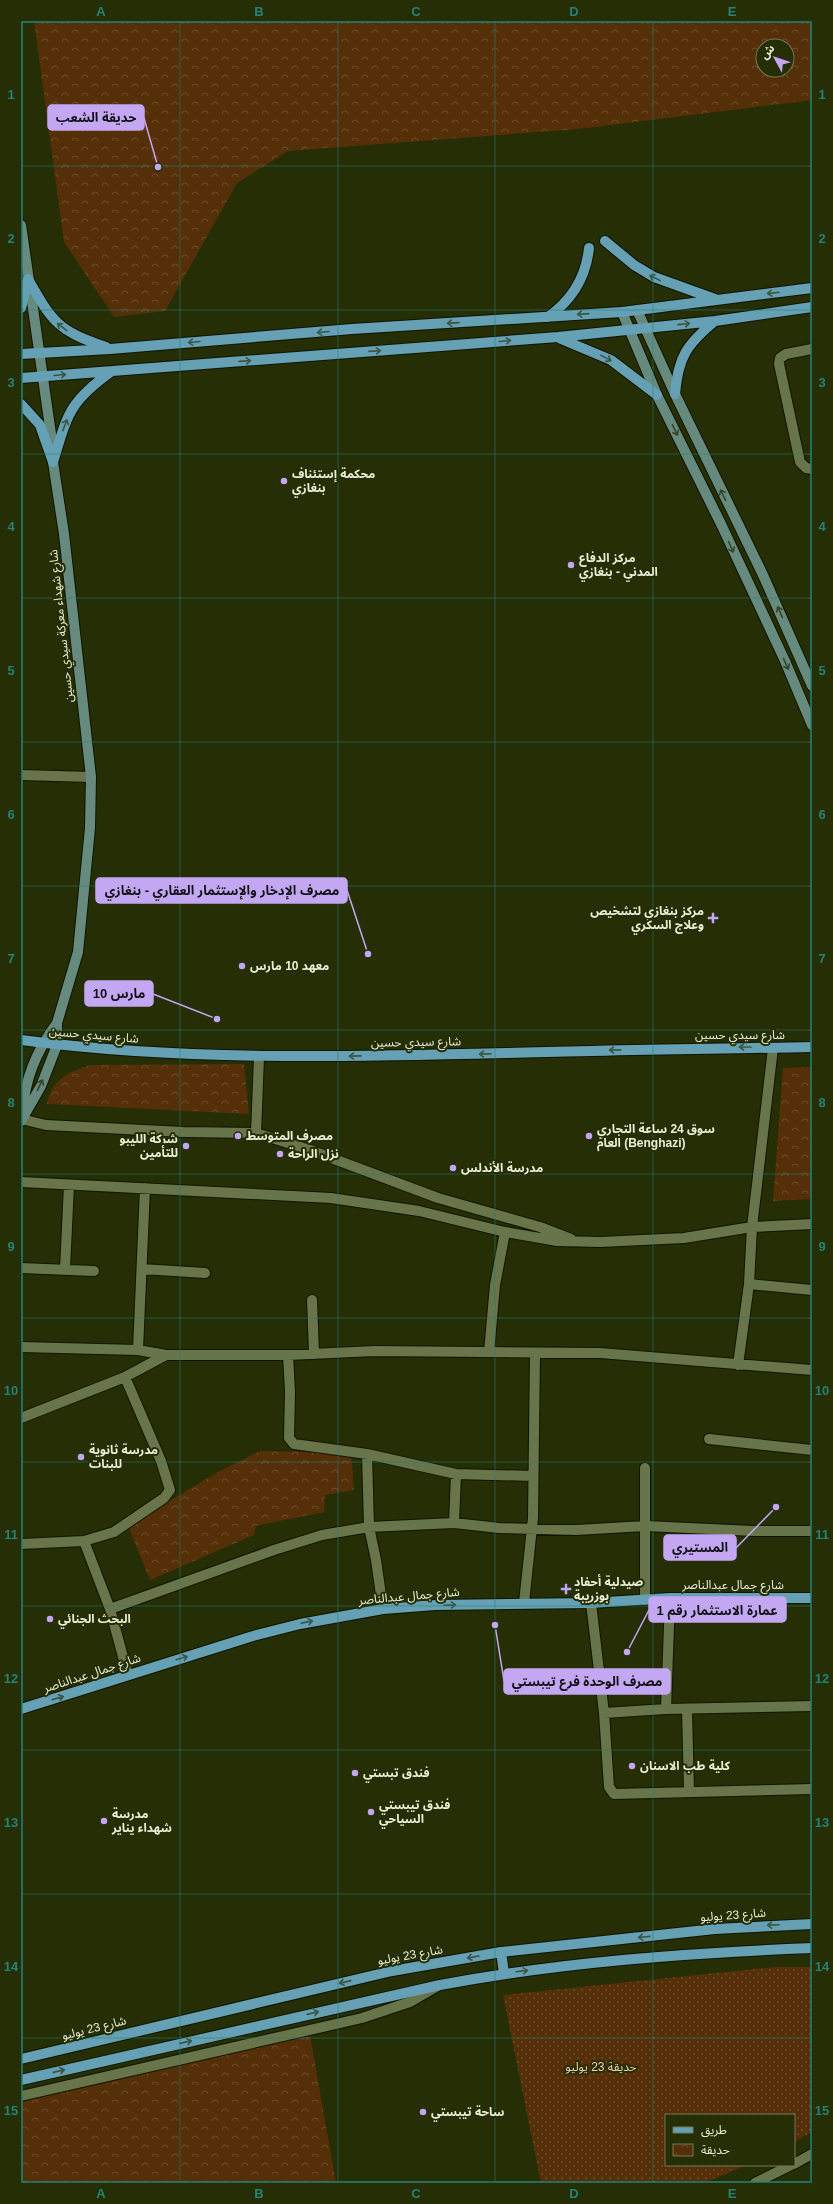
<svg xmlns="http://www.w3.org/2000/svg" width="833" height="2204" viewBox="0 0 833 2204" font-family="Helvetica,'Noto Sans Arabic',sans-serif">
<style>
.park{fill:url(#park-crowns);fill-rule:evenodd}
.garden{fill:url(#garden-dots)}
.lines{fill:none;stroke-linecap:round;stroke-linejoin:round}
.street-casing{stroke:#0f1500;stroke-width:12}
.secondary-casing{stroke:#0f1500;stroke-width:12}
.primary-casing{stroke:#0f1500;stroke-width:12}
.street{stroke:#68744a;stroke-width:10}
.secondary{stroke:#678a7f;stroke-width:10}
.primary{stroke:#66a0b4;stroke-width:10}
.oneway{stroke:#3c5642}
.oneway2{stroke:#364523}
.grid{fill:none;stroke:#258279;stroke-width:1;stroke-opacity:0.55}
.poi-dot{fill:#c3a7f2;stroke:#252e04;stroke-width:1.5}
.labels{text-anchor:middle;dominant-baseline:central;stroke-width:4;stroke-linejoin:round;paint-order:stroke}
.poi-label{font-size:12px;font-weight:bold;fill:#e8efd8;stroke:#252e04;text-anchor:start}
.street-label{font-size:12px;fill:#e8efd8;stroke:#252e04}
.park-label{font-size:12px;fill:#f8d0b0;stroke:#252e04}
.leader{fill:none;stroke:#c3a7f2;stroke-width:1.5}
.callout-dot{fill:#c3a7f2;stroke:#252e04;stroke-width:1.5}
.callout{fill:#c3a7f2;stroke:#c3a7f2;stroke-width:1.5}
.callout-label{font-size:13px;text-anchor:middle;font-weight:bold;fill:#111}
.neatline{fill:none;stroke:#258279;stroke-width:1.5}
.grid-label{font-size:13px;text-anchor:middle;font-weight:bold;fill:#258279}
</style>
<defs>
<pattern id="park-crowns" width="20" height="18" patternUnits="userSpaceOnUse"><rect width="20" height="18" fill="#552f07"/><path d="M2 6a3 3 0 1 1 6 0M12 15a3 3 0 1 1 6 0" fill="none" stroke="#6d4d2a"/></pattern>
<pattern id="garden-dots" width="8" height="8" patternUnits="userSpaceOnUse"><rect width="8" height="8" fill="#552f07"/><path d="M2 2h.1M6 6h.1" fill="none" stroke="#6d4d2a" stroke-width="1.8" stroke-linecap="round"/></pattern>
</defs>
<rect width="100%" height="100%" fill="#252e04"/>
<!-- park -->
<path class="park" d="M34,21H812V100L579,129L288,151L237,183L165,311L114,317L64,242ZM763,46H787V70H763Z
M244,1064L249,1114L47,1104C52,1079 67,1073 90,1065Z
M812,1067V1199L773,1201L783,1068Z
M260,1451L351,1453L354,1490L325,1495L324,1512L256,1526L254,1535L150,1580L128,1526L218,1472Z
M310,2035L336,2183H21V2102Z"/>
<!-- garden -->
<path class="garden" d="M774,1967H812V2132L794,2142V2115H666V2165H746L704,2183H541L503,1995Z"/>
<g class="lines">
<defs>
<path id="street" d="M812,349L786,354L780,358L779,364L800,462L806,468L812,469
M21,775L91,777
M21,1119L46,1125L183,1132L256,1133L259,1057
M256,1133L310,1150L438,1198L540,1227L571,1239
M21,1182L331,1198L419,1211L505,1232L557,1241L601,1242L684,1238L752,1227L812,1224
M21,1268L94,1271
M65,1269L69,1185
M142,1269L205,1273
M749,1284L812,1290
M312,1300L314,1354
M21,1347L138,1350L166,1355
M138,1350L145,1188
M489,1352L495,1285L505,1232
M288,1355L290,1392L289,1438L294,1444L367,1454L456,1474L533,1476
M738,1365L749,1284L752,1227L773,1048
M21,1418L125,1377L166,1355H288L375,1351L600,1353L812,1370
M709,1439L812,1450
M367,1454L369,1527L376,1560L383,1609
M454,1523L456,1474
M84,1541L110,1609L128,1675
M21,1544L84,1541L114,1532L164,1498L170,1490L161,1461L125,1377
M645,1600V1468
M524,1603L533,1518L535,1353
M591,1603L604,1713L666,1709L812,1706
M110,1609L274,1550L322,1535L369,1527L454,1523L499,1528L576,1530L645,1526L754,1531H812
M666,1709L670,1598
M687,1709L689,1792
M604,1713L609,1787L614,1794L812,1789
M21,2096L362,2018L410,2002L436,1987
M794,2164L812,2154
M755,2183L791,2165"/>
<path id="secondary" d="M21,225L53,448V462L64,534L91,777L90,828L78,952L57,1023V1045L41,1086L21,1121
M637,310L675,394L763,575L812,686
M622,312L657,395L721,524L785,661L812,725
M22,1115C25,1079 35,1053 57,1023"/>
<path id="primary" d="M605,241L634,265L654,277L715,299
M28,279C53,323 57,330 106,347
M21,308L28,279
M548,317C572,300 586,277 589,248
M561,339L611,360L657,395
M21,354L110,349L352,329L622,312L812,288
M21,378L558,337L715,321L812,307
M675,394C678,357 687,344 715,321
M21,404L40,425L53,462
M53,462C68,413 69,402 112,371
M21,1040C182,1061 344,1057 506,1053C608,1050 710,1049 812,1047
M21,1709L253,1636L300,1624L383,1609L435,1605L591,1603L670,1598H812
M501,1952L504,1973
M21,2059L392,1971L501,1952L715,1929L812,1924
M21,2080L440,1985C563,1962 687,1953 812,1948"/>
</defs>
<!-- street casing -->
<use href="#street" class="street-casing"/>
<!-- secondary casing -->
<use href="#secondary" class="secondary-casing"/>
<!-- primary casing -->
<use href="#primary" class="primary-casing"/>
<!-- street -->
<use href="#street" class="street"/>
<!-- secondary -->
<use href="#secondary" class="secondary"/>
<!-- primary -->
<use href="#primary" class="primary"/>
</g>
<!-- one-way arrows -->
<defs><path id="oneway-shaft" d="M-6 0H5M1.5-3L5.5 0L1.5 3" fill="none" stroke-width="1.6" stroke-linecap="round" stroke-linejoin="round"/></defs>
<g class="oneway">
<use href="#oneway-shaft" transform="translate(655 278) rotate(-154)"/>
<use href="#oneway-shaft" transform="translate(773 293) rotate(173)"/>
<use href="#oneway-shaft" transform="translate(583 314) rotate(176)"/>
<use href="#oneway-shaft" transform="translate(453 323) rotate(176)"/>
<use href="#oneway-shaft" transform="translate(684 324) rotate(-6)"/>
<use href="#oneway-shaft" transform="translate(62 327) rotate(-142)"/>
<use href="#oneway-shaft" transform="translate(323 332) rotate(175)"/>
<use href="#oneway-shaft" transform="translate(505 341) rotate(-5)"/>
<use href="#oneway-shaft" transform="translate(194 342) rotate(175)"/>
<use href="#oneway-shaft" transform="translate(375 351) rotate(-4)"/>
<use href="#oneway-shaft" transform="translate(606 358) rotate(29)"/>
<use href="#oneway-shaft" transform="translate(245 361) rotate(-4)"/>
<use href="#oneway-shaft" transform="translate(60 375) rotate(-5)"/>
<use href="#oneway-shaft" transform="translate(65 425) rotate(-69)"/>
<use href="#oneway-shaft" transform="translate(745 1047) rotate(-180)"/>
<use href="#oneway-shaft" transform="translate(615 1050) rotate(179)"/>
<use href="#oneway-shaft" transform="translate(485 1054) rotate(179)"/>
<use href="#oneway-shaft" transform="translate(355 1056) rotate(179)"/>
<use href="#oneway-shaft" transform="translate(450 1605) rotate(-2)"/>
<use href="#oneway-shaft" transform="translate(307 1622) rotate(-11)"/>
<use href="#oneway-shaft" transform="translate(182 1658) rotate(-17)"/>
<use href="#oneway-shaft" transform="translate(58 1698) rotate(-16)"/>
<use href="#oneway-shaft" transform="translate(773 1925) rotate(178)"/>
<use href="#oneway-shaft" transform="translate(644 1937) rotate(174)"/>
<use href="#oneway-shaft" transform="translate(473 1957) rotate(170)"/>
<use href="#oneway-shaft" transform="translate(522 1971) rotate(-7)"/>
<use href="#oneway-shaft" transform="translate(345 1982) rotate(167)"/>
<use href="#oneway-shaft" transform="translate(313 2013) rotate(-13)"/>
<use href="#oneway-shaft" transform="translate(186 2042) rotate(-13)"/>
<use href="#oneway-shaft" transform="translate(59 2071) rotate(-13)"/>
</g>
<g class="oneway2">
<use href="#oneway-shaft" transform="translate(675 430) rotate(64)"/>
<use href="#oneway-shaft" transform="translate(723 495) rotate(-116)"/>
<use href="#oneway-shaft" transform="translate(731 547) rotate(66)"/>
<use href="#oneway-shaft" transform="translate(780 612) rotate(-114)"/>
<use href="#oneway-shaft" transform="translate(786 664) rotate(66)"/>
<use href="#oneway-shaft" transform="translate(40 1085) rotate(-64)"/>
</g>
<!-- grid -->
<path class="grid" d="M180,21V2183M338,21V2183M495,21V2183M653,21V2183M21,166H812M21,310H812M21,454H812M21,598H812M21,742H812M21,886H812M21,1030H812M21,1174H812M21,1318H812M21,1462H812M21,1606H812M21,1750H812M21,1894H812M21,2038H812"/>
<!-- markers -->
<g class="poi-dot">
<circle cx="284" cy="481" r="4"/>
<circle cx="571" cy="565" r="4"/>
<path d="M711 912h4v4h4v4h-4v4h-4v-4h-4v-4h4z"/>
<circle cx="242" cy="966" r="4"/>
<circle cx="238" cy="1136" r="4"/>
<circle cx="589" cy="1136" r="4"/>
<circle cx="186" cy="1146" r="4"/>
<circle cx="280" cy="1154" r="4"/>
<circle cx="453" cy="1168" r="4"/>
<circle cx="81" cy="1457" r="4"/>
<path d="M564 1583h4v4h4v4h-4v4h-4v-4h-4v-4h4z"/>
<circle cx="50" cy="1619" r="4"/>
<circle cx="632" cy="1766" r="4"/>
<circle cx="355" cy="1773" r="4"/>
<circle cx="371" cy="1812" r="4"/>
<circle cx="104" cy="1821" r="4"/>
<circle cx="423" cy="2112" r="4"/>
</g>
<g class="labels">
<!-- poi labels -->
<g class="poi-label">
<text x="292" y="474">محكمة إستئناف<tspan x="292" dy="14">بنغازي</tspan></text>
<text x="579" y="558">مركز الدفاع<tspan x="579" dy="14">المدني - بنغازي</tspan></text>
<text x="704" y="911" text-anchor="end">مركز بنغازي لتشخيص<tspan x="704" dy="14">وعلاج السكري</tspan></text>
<text x="250" y="966">معهد 10 مارس</text>
<text x="597" y="1129">سوق 24 ساعة التجاري<tspan x="597" dy="14">العام (Benghazi)</tspan></text>
<text x="246" y="1136">مصرف المتوسط</text>
<text x="178" y="1139" text-anchor="end">شركة الليبو<tspan x="178" dy="14">للتأمين</tspan></text>
<text x="288" y="1154">نزل الراحة</text>
<text x="461" y="1168">مدرسة الأندلس</text>
<text x="89" y="1450">مدرسة ثانوية<tspan x="89" dy="14">للبنات</tspan></text>
<text x="574" y="1582">صيدلية أحفاد<tspan x="574" dy="14">بوزريبة</tspan></text>
<text x="58" y="1619">البحث الجنائي</text>
<text x="640" y="1766">كلية طب الاسنان</text>
<text x="363" y="1773">فندق تبستي</text>
<text x="379" y="1805">فندق تيبستي<tspan x="379" dy="14">السياحي</tspan></text>
<text x="112" y="1814">مدرسة<tspan x="112" dy="14">شهداء يناير</tspan></text>
<text x="431" y="2112">ساحة تيبستي</text>
</g>
<!-- street labels -->
<g class="street-label">
<text transform="translate(61 626) rotate(-96)">شارع شهداء معركة سيدي حسين</text>
<text transform="translate(94 1035) rotate(5)">شارع سيدي حسين</text>
<text x="740" y="1035">شارع سيدي حسين</text>
<text transform="translate(416 1042) rotate(-1)">شارع سيدي حسين</text>
<text x="733" y="1585">شارع جمال عبدالناصر</text>
<text transform="translate(409 1596) rotate(-5)">شارع جمال عبدالناصر</text>
<text transform="translate(92 1673) rotate(-18)">شارع جمال عبدالناصر</text>
<text transform="translate(733 1915) rotate(-4)">شارع 23 يوليو</text>
<text transform="translate(410 1955) rotate(-10)">شارع 23 يوليو</text>
<text transform="translate(94 2028) rotate(-14)">شارع 23 يوليو</text>
</g>
<!-- park labels -->
<g class="park-label">
<text x="601" y="2067">حديقة 23 يوليو</text>
</g>
</g>
<!-- callouts -->
<path class="leader" d="M158 167L144 118M368 954L347 890M217 1019L153 994M776 1507L736 1548M627 1652L649 1610M495 1625L504 1681"/>
<g class="callout-dot">
<circle cx="158" cy="167" r="4"/>
<circle cx="368" cy="954" r="4"/>
<circle cx="217" cy="1019" r="4"/>
<circle cx="776" cy="1507" r="4"/>
<circle cx="627" cy="1652" r="4"/>
<circle cx="495" cy="1625" r="4"/>
</g>
<g class="callout">
<rect x="48" y="105" width="96" height="25" rx="4"/>
<rect x="96" y="878" width="251" height="25" rx="4"/>
<rect x="85" y="981" width="68" height="25" rx="4"/>
<rect x="664" y="1535" width="72" height="25" rx="4"/>
<rect x="649" y="1597" width="137" height="25" rx="4"/>
<rect x="504" y="1669" width="166" height="25" rx="4"/>
</g>
<g class="callout-label">
<text x="96" y="122">حديقة الشعب</text>
<text x="222" y="895">مصرف الإدخار والإستثمار العقاري - بنغازي</text>
<text x="119" y="998">10 مارس</text>
<text x="700" y="1552">المستيري</text>
<text x="717" y="1615">عمارة الاستثمار رقم 1</text>
<text x="587" y="1686">مصرف الوحدة فرع تيبستي</text>
</g>
<!-- border -->
<rect width="833" height="2204" fill="none" stroke="#252e04" stroke-width="44"/>
<!-- legend -->
<rect x="665" y="2114" width="130" height="52" fill="#252e04" stroke="#737b59"/>
<rect x="673" y="2127" width="20" height="6" fill="#66a0b4" stroke="#737b59"/>
<text x="701" y="2134" font-size="12" fill="#e8efd8">طريق</text>
<rect x="673" y="2144" width="20" height="12" fill="url(#park-crowns)" stroke="#737b59"/>
<text x="701" y="2154" font-size="12" fill="#e8efd8">حديقة</text>
<!-- north arrow -->
<g transform="translate(775 58) rotate(310)"><circle r="19" fill="#252e04" stroke="#737b59"/>
<path d="M0-3L7 15L0 10L-7 15Z" fill="#c3a7f2"/>
<text y="-6" font-size="11" font-weight="bold" text-anchor="middle" fill="#e8efd8">ش</text>
</g>
<rect x="22" y="22" width="789" height="2160" class="neatline"/>
<g class="grid-label">
<text x="101" y="16">A</text>
<text x="259" y="16">B</text>
<text x="416" y="16">C</text>
<text x="574" y="16">D</text>
<text x="732" y="16">E</text>
<text x="11" y="99">1</text>
<text x="822" y="99">1</text>
<text x="11" y="243">2</text>
<text x="822" y="243">2</text>
<text x="11" y="387">3</text>
<text x="822" y="387">3</text>
<text x="11" y="531">4</text>
<text x="822" y="531">4</text>
<text x="11" y="675">5</text>
<text x="822" y="675">5</text>
<text x="11" y="819">6</text>
<text x="822" y="819">6</text>
<text x="11" y="963">7</text>
<text x="822" y="963">7</text>
<text x="11" y="1107">8</text>
<text x="822" y="1107">8</text>
<text x="11" y="1251">9</text>
<text x="822" y="1251">9</text>
<text x="11" y="1395">10</text>
<text x="822" y="1395">10</text>
<text x="11" y="1539">11</text>
<text x="822" y="1539">11</text>
<text x="11" y="1683">12</text>
<text x="822" y="1683">12</text>
<text x="11" y="1827">13</text>
<text x="822" y="1827">13</text>
<text x="11" y="1971">14</text>
<text x="822" y="1971">14</text>
<text x="11" y="2115">15</text>
<text x="822" y="2115">15</text>
<text x="101" y="2198">A</text>
<text x="259" y="2198">B</text>
<text x="416" y="2198">C</text>
<text x="574" y="2198">D</text>
<text x="732" y="2198">E</text>
</g>
</svg>
